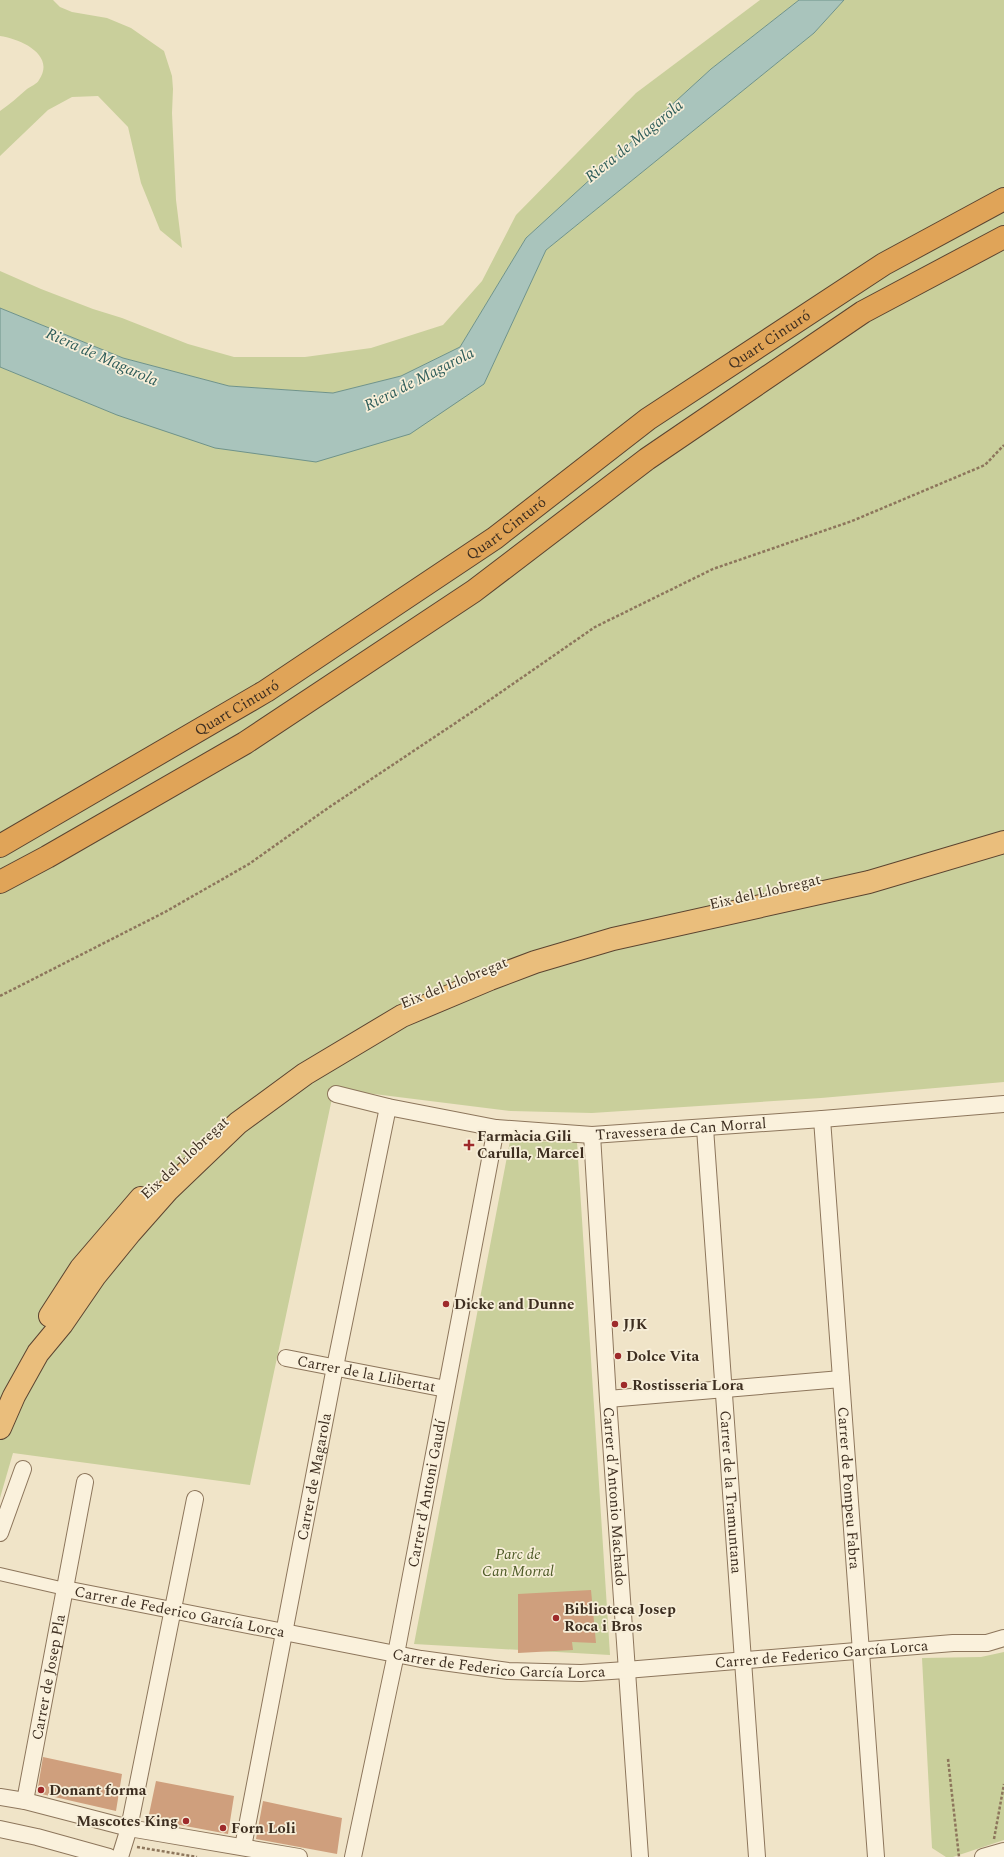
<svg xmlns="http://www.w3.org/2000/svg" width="1004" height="1857" viewBox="0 0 1004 1857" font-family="Spectral,serif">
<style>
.green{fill:#c9cf9b}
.water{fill:#a9c4bc;stroke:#6f938a}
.building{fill:#cf9f7d}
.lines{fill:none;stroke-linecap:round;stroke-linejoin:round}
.pedestrian-casing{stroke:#8d765c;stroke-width:14}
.minor-casing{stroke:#8d765c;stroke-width:18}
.trunk-casing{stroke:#5b4430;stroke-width:24}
.motorway-casing{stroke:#5b4430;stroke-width:24}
.path{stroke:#8d765c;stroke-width:2.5;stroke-dasharray:3 2;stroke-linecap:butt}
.pedestrian{stroke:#faf1dc;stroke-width:12}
.minor{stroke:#faf1dc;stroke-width:16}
.trunk{stroke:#eabe7c;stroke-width:22}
.motorway{stroke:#e0a458;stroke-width:22}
.poi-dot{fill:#9e2a2b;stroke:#f7eed8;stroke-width:1.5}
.labels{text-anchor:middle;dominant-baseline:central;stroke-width:3.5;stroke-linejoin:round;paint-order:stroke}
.street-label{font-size:15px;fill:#3d2e20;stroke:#f7eed8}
.poi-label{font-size:15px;font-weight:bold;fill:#3d2e20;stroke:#f7eed8;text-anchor:start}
.park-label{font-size:15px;font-style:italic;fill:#4d5a26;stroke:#f7eed8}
.water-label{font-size:16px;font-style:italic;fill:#2f5d5a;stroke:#f7eed8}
</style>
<rect width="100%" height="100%" fill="#f0e4c8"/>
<!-- green -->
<path class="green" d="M0,0H53L60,7L72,12L107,18L131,28L164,51L172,76L173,89L172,113L176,200L182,248L160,230L141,183L128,127L98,96L72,97L48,110L0,156V111C10,104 18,97 27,89C31,86 37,84 39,80C56,55 21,39 0,36Z
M760,0H799L711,69L526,238L460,347L401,376L333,393L229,386L123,358L0,308V271L41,289L93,309L122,318L188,344L234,357H305L371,348L443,325L482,281L516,215L636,93Z
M844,0H1004V1082L821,1098L592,1113L511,1111L334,1089L250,1485L13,1453L0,1498V367L117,415L484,384L546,250L814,33Z
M510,1141L577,1142L610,1655L414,1644Z
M1004,1652V1840L953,1857H946L932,1848L922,1658L981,1657Z"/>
<!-- water -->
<path class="water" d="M799,0H844L814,33L546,250L484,384L410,434L316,462L215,448L117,415L0,367V308L123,358L229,386L333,393L401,376L460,347L526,238L711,69Z"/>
<!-- building -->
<path class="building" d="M591,1590L596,1643L572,1642L573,1650L518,1653V1594Z
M43,1757L122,1774L116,1811L37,1793Z
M156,1781L234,1796L228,1834L148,1819Z
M263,1801L342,1818L337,1854L256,1839Z"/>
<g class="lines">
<defs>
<path id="pedestrian" d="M0,1574L65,1589"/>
<g id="minor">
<path id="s1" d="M336,1094L388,1107L496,1128L592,1135L822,1119L1004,1104"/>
<path id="s2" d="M822,1119L876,1857"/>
<path id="s3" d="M705,1128L757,1857"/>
<path id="s4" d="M592,1135L608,1399L640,1857"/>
<path id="s5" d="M286,1358L446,1389"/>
<path d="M608,1399L841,1379"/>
<path d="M0,1533L23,1469"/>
<path id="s6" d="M65,1589L421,1659L508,1671L581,1673L626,1670L953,1643H987L1004,1638"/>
<path d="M0,1797L25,1801L129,1828L299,1857"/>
<path id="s7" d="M25,1801L85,1482"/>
<path d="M0,1829L37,1837L109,1857"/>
<path id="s8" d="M243,1847L335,1367L388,1107"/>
<path d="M120,1857L129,1828L195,1499"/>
<path id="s9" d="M353,1857L396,1654L496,1128"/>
<path d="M983,1857L1004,1851"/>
</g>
<path id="trunk" d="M50,1316L81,1268L141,1198
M0,1428L14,1396L38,1353L62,1324L95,1276L130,1233L168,1190L238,1123L305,1074L402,1016L490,979L535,962L613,939L869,882L1004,842"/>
<g id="motorway">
<path id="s10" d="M0,846L266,691L495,538L648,419L884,264L1004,199"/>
<path d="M0,882L47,857L245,743L474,591L647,459L863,312L1004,237"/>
</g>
</defs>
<!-- pedestrian casing -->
<use href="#pedestrian" class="pedestrian-casing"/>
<!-- minor casing -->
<use href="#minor" class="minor-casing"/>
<!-- trunk casing -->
<use href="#trunk" class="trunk-casing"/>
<!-- motorway casing -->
<use href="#motorway" class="motorway-casing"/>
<!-- path -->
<path class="path" d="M0,996L165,912L249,864L328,808L481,706L595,627L713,569L852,521L985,465L1004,445
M948,1759L959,1857
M994,1839L1004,1784
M137,1847L197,1857"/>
<!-- pedestrian -->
<use href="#pedestrian" class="pedestrian"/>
<!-- minor -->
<use href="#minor" class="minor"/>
<!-- trunk -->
<use href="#trunk" class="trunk"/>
<!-- motorway -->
<use href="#motorway" class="motorway"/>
</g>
<!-- markers -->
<g class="poi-dot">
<path d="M467 1139h4v4h4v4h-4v4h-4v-4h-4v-4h4z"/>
<circle cx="446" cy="1304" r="4"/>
<circle cx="615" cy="1324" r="4"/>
<circle cx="618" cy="1356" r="4"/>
<circle cx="624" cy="1385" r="4"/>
<circle cx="556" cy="1618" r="4"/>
<circle cx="41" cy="1790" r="4"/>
<circle cx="186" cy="1821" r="4"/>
<circle cx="223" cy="1828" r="4"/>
</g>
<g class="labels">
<!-- street labels -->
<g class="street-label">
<text stroke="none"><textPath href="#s10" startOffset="922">Quart Cinturó</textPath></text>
<text stroke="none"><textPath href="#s10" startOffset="598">Quart Cinturó</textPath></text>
<text stroke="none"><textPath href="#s10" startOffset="274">Quart Cinturó</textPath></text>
<text transform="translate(765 892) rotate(-13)">Eix del Llobregat</text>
<text transform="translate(454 983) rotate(-22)">Eix del Llobregat</text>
<text stroke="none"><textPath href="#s1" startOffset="349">Travessera de Can Morral</textPath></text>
<text transform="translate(185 1158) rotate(-43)">Eix del Llobregat</text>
<text stroke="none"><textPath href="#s5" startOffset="82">Carrer de la Llibertat</textPath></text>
<text stroke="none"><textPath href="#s8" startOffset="377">Carrer de Magarola</textPath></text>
<text stroke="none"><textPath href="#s2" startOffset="370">Carrer de Pompeu Fabra</textPath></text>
<text stroke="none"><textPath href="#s9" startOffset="371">Carrer d'Antoni Gaudí</textPath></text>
<text stroke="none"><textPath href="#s3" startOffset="365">Carrer de la Tramuntana</textPath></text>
<text stroke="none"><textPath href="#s4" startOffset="362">Carrer d'Antonio Machado</textPath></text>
<text stroke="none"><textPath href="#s6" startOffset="117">Carrer de Federico García Lorca</textPath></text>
<text stroke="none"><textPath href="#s6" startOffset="765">Carrer de Federico García Lorca</textPath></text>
<text stroke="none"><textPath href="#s6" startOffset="441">Carrer de Federico García Lorca</textPath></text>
<text stroke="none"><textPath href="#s7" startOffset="126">Carrer de Josep Pla</textPath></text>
</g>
<!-- poi labels -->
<g class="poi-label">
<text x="477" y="1136">Farmàcia Gili<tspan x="477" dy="17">Carulla, Marcel</tspan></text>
<text x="454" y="1304">Dicke and Dunne</text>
<text x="623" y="1324">JJK</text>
<text x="626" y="1356">Dolce Vita</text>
<text x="632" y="1385">Rostisseria Lora</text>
<text x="564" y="1609">Biblioteca Josep<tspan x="564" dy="17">Roca i Bros</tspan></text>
<text x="49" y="1790">Donant forma</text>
<text x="178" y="1821" text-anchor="end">Mascotes King</text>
<text x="231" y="1828">Forn Loli</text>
</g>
<!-- park labels -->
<g class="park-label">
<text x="518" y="1554">Parc de<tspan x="518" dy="17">Can Morral</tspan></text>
</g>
<!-- water labels -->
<g class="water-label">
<text transform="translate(634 141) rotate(-39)">Riera de Magarola</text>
<text transform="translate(102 357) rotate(24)">Riera de Magarola</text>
<text transform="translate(419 379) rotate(-27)">Riera de Magarola</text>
</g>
</g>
</svg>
